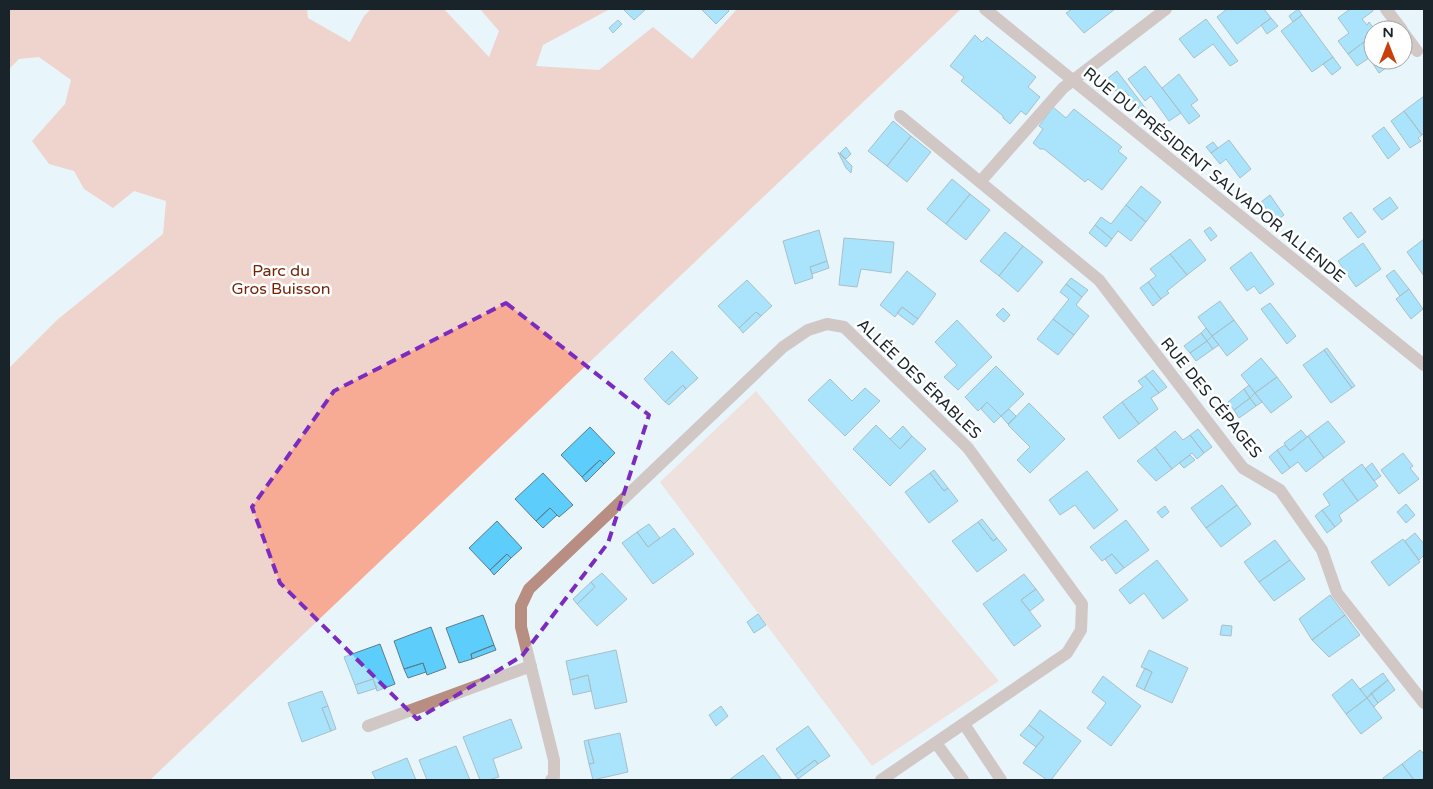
<svg xmlns="http://www.w3.org/2000/svg" width="1433" height="789" viewBox="0 0 1433 789" font-family="'Varela Round',sans-serif">
<style>
.green{fill:#f8c7b8}
.forest{fill:#f8ab94}
.building{fill:#5dcefc;stroke:#5e7c89}
.lines{fill:none;stroke-linecap:round;stroke-linejoin:round}
.service{stroke:#b78e81;stroke-width:12}
.minor{stroke:#b78e81;stroke-width:12}
.marked{fill:none;stroke:#7b2cbf;stroke-width:4;stroke-dasharray:10 6;stroke-linejoin:round}
.labels{text-anchor:middle;dominant-baseline:central;stroke-width:5;stroke-linejoin:round;paint-order:stroke}
.street-label{font-size:16px;fill:#182429;stroke:#fff}
.park-label{font-size:16px;fill:#752305;stroke:#fff}
</style>
<rect width="100%" height="100%" fill="#e8f5fb"/>
<!-- green -->
<path class="green" d="M756,391L999,681L872,766L660,482Z"/>
<!-- forest -->
<path class="forest" d="M9,9H307L308,18L350,42L364,16L371,9H444L489,57L499,31L480,9H610L543,45L536,66L599,70L653,27L692,59L737,9H961L150,780H9V368L57,320L163,234L166,201L134,191L113,208L84,189L74,171L49,164L32,141L65,104L71,80L39,57L19,59L9,69Z"/>
<!-- building -->
<path class="building" d="M623,9H646L634,20Z
M701,9H727L729,11L716,24Z
M1072,9H1115L1084,33L1066,13Z
M1227,9H1264L1271,18L1237,44L1217,17Z
M1298,9L1302,15L1293,22L1289,16Z
M1350,9H1372L1373,11L1362,19L1367,25L1369,22L1375,30H1373V35L1348,54L1338,41L1349,33L1338,18Z
M1302,15L1333,57L1312,72L1281,31Z
M1271,18L1278,26L1267,34L1261,25Z
M1206,19L1238,61L1230,66L1213,44L1194,58L1179,39Z
M618,20L622,24L613,33L609,28Z
M975,35L982,42L987,37L1036,77L1028,87L1040,97L1026,115L1021,111L1010,124L1003,118V116L961,81L964,77L950,66Z
M1373,35V60H1397L1379,73L1369,58L1357,66L1348,54Z
M1333,57L1341,68L1332,75L1323,64Z
M1145,66L1181,113L1169,121L1151,96L1145,101L1128,79Z
M1117,71L1153,118L1149,122L1125,91L1120,95L1114,89L1111,91L1104,81Z
M1179,74L1198,100L1191,105L1200,116L1189,124L1162,88Z
M1424,96V133L1422,135L1404,111Z
M1053,107L1066,118L1074,109L1122,147L1118,151L1127,158L1102,190L1088,179L1085,182L1044,149H1040L1033,143L1043,129L1039,126Z
M1404,111L1422,135L1418,138L1421,141L1410,148L1391,121Z
M893,121L911,136L887,166L868,151Z
M1384,127L1400,149L1388,159L1372,136Z
M911,136L931,152L907,182L887,166Z
M1229,140L1251,169L1240,178L1226,159L1220,164L1211,153Z
M1213,142L1218,148L1211,153L1206,147Z
M846,147L851,154L846,159L840,153Z
M838,152L852,166L851,173L846,168Z
M952,179L970,194L946,224L927,209Z
M1141,186L1161,202L1146,222L1126,205Z
M970,194L990,210L966,240L946,224Z
M1270,195L1284,215L1276,221L1261,202Z
M1390,197L1398,208L1382,220L1373,209Z
M1126,205L1146,222L1131,241L1118,231L1112,239L1095,225L1101,217L1111,224Z
M1351,212L1366,232L1358,238L1343,218Z
M1095,225L1112,239L1106,247L1089,233Z
M1210,227L1217,236L1211,241L1204,231Z
M819,230L827,261L810,267L813,278L795,284L783,241Z
M1005,232L1023,246L999,276L980,261Z
M844,238L894,242L891,273L861,269L857,287L839,285Z
M1190,239L1206,260L1187,275L1170,254Z
M1424,239V276L1407,252Z
M1363,243L1381,269L1356,287L1338,261Z
M1023,246L1043,262L1018,292L999,276Z
M1251,252L1274,284L1260,294L1254,286L1247,291L1230,268Z
M1170,254L1187,275L1167,291L1169,293L1161,299L1148,282L1156,276L1150,269Z
M827,261L829,268L812,274L810,267Z
M1394,270L1409,289L1400,296L1386,276Z
M907,271L936,294L918,319L902,307L895,317L880,305Z
M1071,278L1088,290L1082,297L1066,284Z
M747,280L772,306L761,316L756,312L739,328L718,306Z
M1148,282L1161,299L1153,306L1140,288Z
M1066,284L1082,297L1076,305L1089,316L1074,335L1053,319L1069,299L1060,292Z
M1409,289L1423,309L1411,319L1396,299Z
M1220,301L1234,320L1212,336L1198,317Z
M1270,303L1296,336L1287,344L1261,309Z
M902,307L918,319L913,325L897,313Z
M1003,308L1010,315L1004,322L996,315Z
M756,312L761,316L743,333L739,328Z
M1053,319L1074,335L1058,355L1037,339Z
M957,320L992,357L958,390L944,377L957,365L935,342Z
M1234,320L1248,339L1227,356L1212,336Z
M1206,328L1212,336L1207,341L1201,333Z
M1201,333L1207,341L1190,353L1184,346Z
M1212,336L1219,345L1213,349L1207,341Z
M1207,341L1213,349L1196,361L1190,353Z
M1327,348L1355,386L1352,388L1324,350Z
M1324,350L1352,388L1331,403L1303,365Z
M672,351L698,378L686,389L683,385L665,402L644,379Z
M1261,358L1277,377L1255,393L1241,375Z
M996,366L1024,394L1001,416L987,402L978,411L965,397Z
M1153,370L1167,387L1159,393L1145,376Z
M1145,376L1159,393L1151,398L1158,409L1139,424L1122,402L1143,387L1138,381Z
M1277,377L1292,397L1271,413L1255,393Z
M830,379L852,401L865,388L880,401L845,436L808,400Z
M683,385L686,389L669,405L665,402Z
M1249,385L1255,393L1250,398L1244,389Z
M1244,389L1250,398L1234,410L1228,402Z
M1255,393L1262,402L1256,406L1250,398Z
M1250,398L1256,406L1239,418L1234,410Z
M987,402L1001,416L994,423L981,409Z
M1122,402L1139,424L1119,439L1103,417Z
M1029,403L1065,439L1030,473L1017,460L1030,447L1008,425Z
M1009,409L1016,416L1008,424L1001,416Z
M1328,421L1345,442L1324,458L1308,436Z
M876,425L900,449L912,436L926,449L890,486L853,449Z
M903,426L912,436L900,449L890,439Z
M590,427L615,453L604,464L600,460L582,477L561,455Z
M1198,429L1212,447L1204,453L1190,435Z
M1301,430L1307,437L1290,451L1284,443Z
M1175,431L1183,440L1190,435L1204,453L1197,459L1192,453L1172,469L1155,447Z
M1308,436L1324,458L1306,472L1298,462L1290,468L1277,450L1285,445L1290,451Z
M1155,447L1172,469L1156,481L1137,461Z
M1277,450L1290,468L1282,474L1269,457Z
M1403,453L1413,466L1410,468L1419,479L1399,494L1381,470Z
M1190,455L1195,460L1184,468L1179,463Z
M600,460L604,464L586,482L582,477Z
M1372,463L1381,476L1374,481L1365,469Z
M1362,464L1378,486L1358,501L1342,479Z
M934,470L948,488L944,491L930,473Z
M1087,471L1118,510L1094,529L1075,505L1060,515L1049,500Z
M543,473L573,505L559,517L550,508L536,521L515,499Z
M930,473L944,491L948,488L958,501L929,523L905,492Z
M1342,479L1358,501L1339,515L1342,521L1335,527L1322,510L1330,505L1323,494Z
M1222,485L1237,505L1206,528L1191,508Z
M1406,504L1415,515L1406,523L1397,512Z
M1237,505L1251,524L1221,547L1206,528Z
M1165,506L1169,512L1162,518L1157,512Z
M550,508L557,515L543,528L536,521Z
M1322,510L1335,527L1327,533L1315,516Z
M982,519L997,538L993,541L978,522Z
M1126,520L1149,550L1124,568L1112,554L1102,561L1090,547Z
M497,521L522,548L511,558L507,554L490,570L469,548Z
M978,522L993,541L997,538L1007,550L977,572L952,541Z
M649,524L660,538L648,547L637,532Z
M674,528L694,554L653,584L622,543L637,532L648,547Z
M1415,533L1424,544V555L1419,560L1405,541Z
M1403,539L1420,562L1389,586L1371,562Z
M1275,540L1290,560L1259,582L1244,562Z
M507,554L511,558L494,575L490,570Z
M1112,554L1124,568L1116,574L1105,559Z
M1157,560L1188,600L1163,619L1144,593L1130,604L1119,590Z
M1290,560L1305,579L1274,601L1259,582Z
M602,573L627,599L597,626L577,604L595,587L591,582Z
M1024,574L1036,589L1021,600L1041,626L1014,646L983,604Z
M591,582L595,587L577,604L573,599Z
M1036,589L1044,600L1030,611L1021,600Z
M1330,595L1345,615L1312,640L1299,619Z
M758,614L766,625L754,633L747,622Z
M483,615L494,645L471,654L472,659L459,663L446,628Z
M1345,615L1360,635L1329,657L1312,640Z
M1222,625L1232,626L1231,636L1220,635Z
M431,627L446,668L427,675L423,663L404,669L394,641Z
M380,644L395,684L377,691L373,679L355,685L344,657Z
M494,645L496,650L472,659L471,654Z
M616,650L627,702L595,709L588,675L570,680L566,661Z
M1149,650L1188,668L1172,703L1144,690L1152,672L1141,667Z
M423,663L426,672L408,678L404,669Z
M1145,668L1152,672L1144,690L1136,686Z
M1383,673L1388,680L1367,698L1360,689Z
M588,675L591,691L573,695L570,680Z
M1103,676L1141,706L1111,746L1087,728L1106,703L1092,692Z
M373,679L377,688L358,694L355,685Z
M1352,679L1367,698L1346,714L1332,695Z
M1388,680L1395,690L1378,703L1371,693Z
M322,691L328,706L322,708L331,731L302,742L288,703Z
M1371,693L1378,703L1374,707L1367,698Z
M1367,698L1382,718L1361,734L1346,714Z
M328,706L336,729L331,731L322,708Z
M721,706L728,716L716,726L709,715Z
M1040,710L1081,741L1051,780H1047L1023,763L1044,737L1029,725Z
M511,719L522,748L493,759L499,777L488,780H480L463,737Z
M1029,725L1044,737L1036,747L1020,735Z
M808,726L830,756L818,764L815,760L795,775L776,749Z
M620,733L628,772L593,780L589,764L594,763L588,740Z
M588,740L594,763L589,764L584,741Z
M456,746L470,780H427L419,760Z
M1420,750L1424,754V779L1414,780L1402,764Z
M763,755L782,780H729Z
M407,758L416,780H376L372,772Z
M815,760L818,764L798,779L795,775Z
M1402,764L1414,780H1384L1383,778Z"/>
<g class="lines">
<!-- service -->
<path class="service" d="M1386,9L1402,30
M1403,32L1417,51"/>
<!-- minor -->
<path class="minor" d="M985,9L1424,365
M900,116L1099,280L1243,468L1280,490L1322,550L1337,593L1424,703
M980,182L1063,88L1166,9
M964,724L1001,780
M368,726L531,666
M936,743L963,780
M551,780L554,777V760L521,627V606L529,589L783,347L808,330L827,324L844,327L968,448L1082,604L1081,630L1067,653L881,780"/>
</g>
<!-- marked area -->
<path d="M0 0H1433V789H0ZM506,303L649,415L608,543L522,656L417,719L280,583L252,507L334,391Z" fill="#e8f5fb" fill-opacity=".55" fill-rule="evenodd"/>
<path class="marked" d="M506,303L649,415L608,543L522,656L417,719L280,583L252,507L334,391Z"/>
<g class="labels">
<!-- street labels -->
<g class="street-label">
<text transform="translate(1214 175) rotate(39)">RUE DU PRÉSIDENT SALVADOR ALLENDE</text>
<text transform="translate(919 379) rotate(44)">ALLÉE DES ÉRABLES</text>
<text transform="translate(1211 398) rotate(51)">RUE DES CÉPAGES</text>
</g>
<!-- park labels -->
<g class="park-label">
<text x="281" y="271">Parc du<tspan x="281" dy="18">Gros Buisson</tspan></text>
</g>
</g>
<!-- border -->
<rect width="1433" height="789" fill="none" stroke="#182429" stroke-width="20"/>
<!-- north arrow -->
<g transform="translate(1388 45)"><circle r="24" fill="#ffffff" stroke="#a3a7a9"/>
<path d="M0-4L9 19L0 12L-9 19Z" fill="#c7400a"/>
<text y="-8" font-size="14" font-weight="bold" text-anchor="middle" fill="#182429">N</text>
</g>
</svg>
